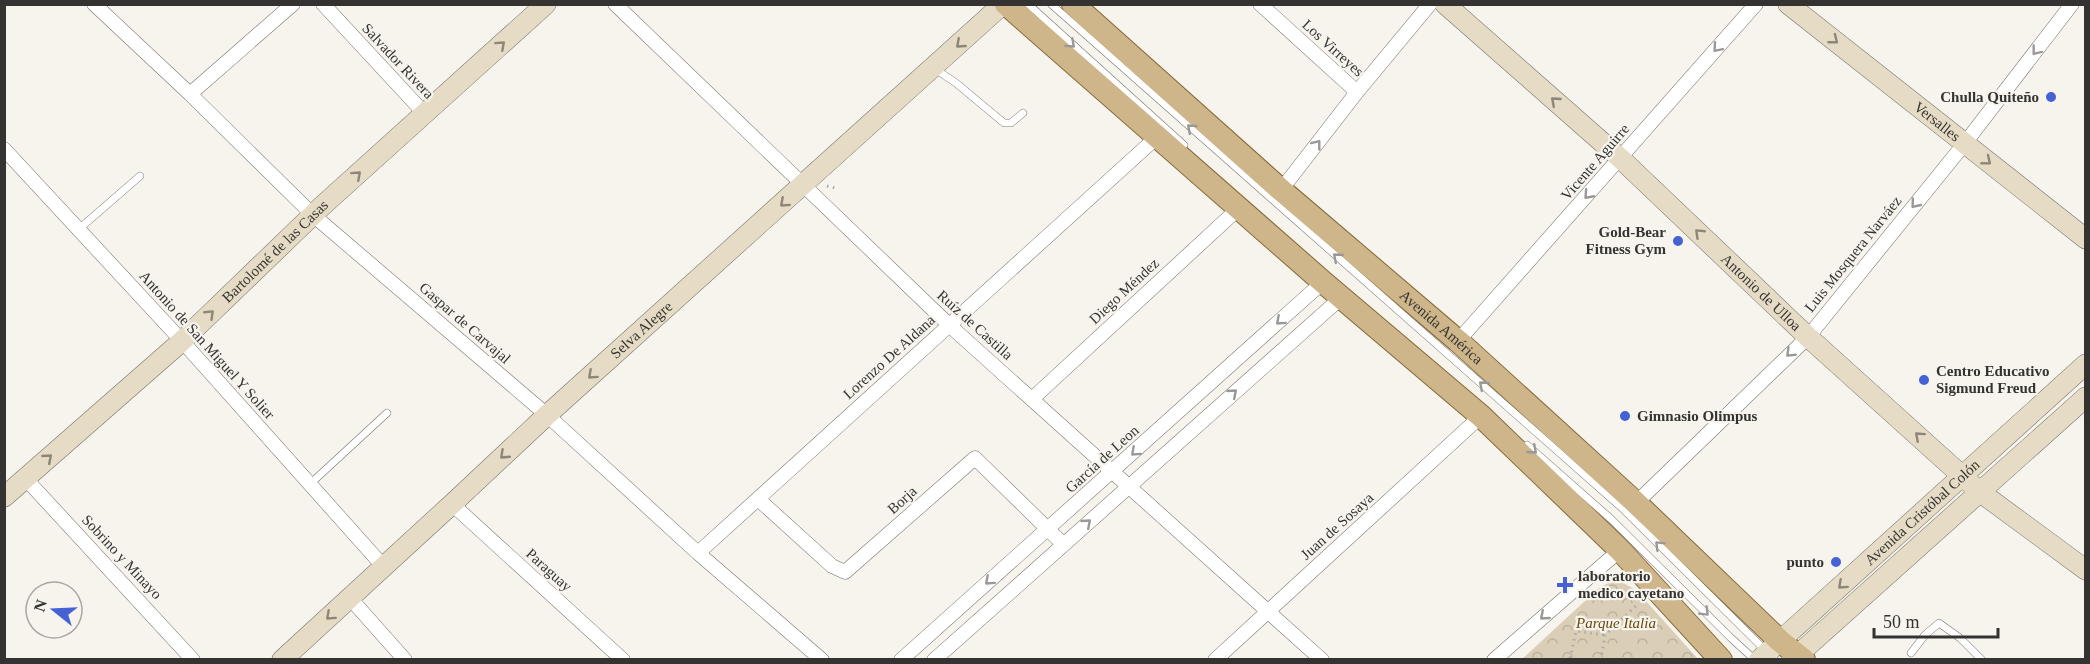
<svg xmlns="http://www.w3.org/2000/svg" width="2090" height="664" viewBox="0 0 2090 664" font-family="Georgia,serif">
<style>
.park{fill:url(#park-crowns)}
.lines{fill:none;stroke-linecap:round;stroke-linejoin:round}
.lane-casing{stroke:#73706b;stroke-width:8}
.street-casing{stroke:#73706b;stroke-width:15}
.secondary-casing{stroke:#73706b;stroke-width:21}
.primary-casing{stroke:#836938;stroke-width:24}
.path{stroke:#acaaa5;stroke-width:3;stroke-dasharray:1.5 4.5;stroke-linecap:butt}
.lane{stroke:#fff;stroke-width:7}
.street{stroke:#fff;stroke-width:14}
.secondary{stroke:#e6dbc4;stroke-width:20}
.primary{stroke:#ceb68a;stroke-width:22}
.oneway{stroke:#8d877a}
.oneway2{stroke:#9a9998}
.poi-dot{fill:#4561d4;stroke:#f7f4ee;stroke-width:2}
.labels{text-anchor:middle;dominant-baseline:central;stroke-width:4.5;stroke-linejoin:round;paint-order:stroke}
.street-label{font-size:15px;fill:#343331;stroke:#f7f4ee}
.poi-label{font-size:15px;font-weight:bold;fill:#343331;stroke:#f7f4ee;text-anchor:end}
.park-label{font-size:15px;font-style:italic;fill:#654a0d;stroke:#f7f4ee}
</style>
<defs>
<pattern id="park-crowns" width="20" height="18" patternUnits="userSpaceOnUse" patternTransform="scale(1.5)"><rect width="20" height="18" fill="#dbceb7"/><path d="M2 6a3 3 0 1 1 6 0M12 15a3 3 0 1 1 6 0" fill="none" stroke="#bdb19e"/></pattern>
</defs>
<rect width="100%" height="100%" fill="#f7f4ee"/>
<!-- park -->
<path class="park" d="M1616,579L1636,590L1698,659H1522L1599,588Z"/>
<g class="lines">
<defs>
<path id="lane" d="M1028,4L1184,145
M1051,4L1622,508L1775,660
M935,69L956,83L1004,123H1011L1023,113
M79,229L140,176
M1527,445L1611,519L1731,638L1755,660
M310,484L387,413
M1911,653L1925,635L1939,623L1960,638L1982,660"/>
<path id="street" d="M94,4L190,94L313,215L547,415L698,553L822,660
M323,4L425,114
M615,4L949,325L1322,660
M1260,4L1357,92
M190,94L293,4
M4,149L182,341L383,566
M1281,190L1357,92L1430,4
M1458,341L1756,4
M1032,399L1239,208
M25,478L193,660
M758,499L832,566L845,572L975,458L1063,544
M1636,503L1808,337L1965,143L2072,4
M452,504L623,660
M698,553L1157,137
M350,598L405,660
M901,660L1323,282
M934,660L1342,297
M1215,660L1481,416
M1494,660L1620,550"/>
<g id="secondary">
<path id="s1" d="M1445,4L1620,158L1808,337L1980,492L2086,570"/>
<path id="s2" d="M1788,4L2086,239"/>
<path id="s3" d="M4,497L182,341L321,207L546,4"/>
<path id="s4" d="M282,660L452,504L547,415L1003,4"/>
<path id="s5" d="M1759,660L2086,364"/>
<path d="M1792,660L2086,397"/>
</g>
<g id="primary">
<path d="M1006,4L1323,282L1481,416L1620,550L1721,660"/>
<path id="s6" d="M1073,4L1281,190L1458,341L1636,503L1780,641L1804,660"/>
</g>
</defs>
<!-- lane casing -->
<use href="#lane" class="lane-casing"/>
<!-- street casing -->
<use href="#street" class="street-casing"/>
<!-- secondary casing -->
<use href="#secondary" class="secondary-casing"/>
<!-- primary casing -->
<use href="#primary" class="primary-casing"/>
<!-- path -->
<path class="path" d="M827,186L835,188
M1551,660L1570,659
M1581,660L1570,659L1576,631L1605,635
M1601,660L1605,635L1639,603"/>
<!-- lane -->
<use href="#lane" class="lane"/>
<!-- street -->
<use href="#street" class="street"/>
<!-- secondary -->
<use href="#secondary" class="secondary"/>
<!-- primary -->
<use href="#primary" class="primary"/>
</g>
<!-- one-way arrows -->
<defs><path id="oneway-chevron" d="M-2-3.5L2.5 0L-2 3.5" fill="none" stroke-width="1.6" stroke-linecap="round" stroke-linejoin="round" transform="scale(1.5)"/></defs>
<g class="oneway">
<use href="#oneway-chevron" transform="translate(1834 40) rotate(38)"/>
<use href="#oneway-chevron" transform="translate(960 44) rotate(139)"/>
<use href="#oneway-chevron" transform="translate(501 45) rotate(-42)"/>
<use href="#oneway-chevron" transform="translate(1555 101) rotate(-139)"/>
<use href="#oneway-chevron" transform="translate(1987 161) rotate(39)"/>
<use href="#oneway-chevron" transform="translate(357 175) rotate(-42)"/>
<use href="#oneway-chevron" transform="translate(784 203) rotate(138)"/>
<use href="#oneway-chevron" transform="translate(1699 233) rotate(-136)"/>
<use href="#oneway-chevron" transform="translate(210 314) rotate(-44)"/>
<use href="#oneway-chevron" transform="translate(592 375) rotate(138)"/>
<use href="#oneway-chevron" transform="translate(1919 436) rotate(-138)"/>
<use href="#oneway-chevron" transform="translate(504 455) rotate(137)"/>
<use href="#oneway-chevron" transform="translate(48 458) rotate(-41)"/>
<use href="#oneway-chevron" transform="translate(1842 585) rotate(138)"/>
<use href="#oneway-chevron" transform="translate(330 616) rotate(138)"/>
</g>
<g class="oneway2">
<use href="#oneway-chevron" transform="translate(1071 44) rotate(42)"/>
<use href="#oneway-chevron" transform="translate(1717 48) rotate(131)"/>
<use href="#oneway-chevron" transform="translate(2036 51) rotate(128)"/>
<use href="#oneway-chevron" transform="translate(1191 128) rotate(-139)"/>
<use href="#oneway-chevron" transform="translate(1317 144) rotate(-52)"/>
<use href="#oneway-chevron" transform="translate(1588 195) rotate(132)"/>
<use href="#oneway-chevron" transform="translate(1915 204) rotate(129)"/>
<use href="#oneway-chevron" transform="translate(1337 257) rotate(-139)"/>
<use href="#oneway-chevron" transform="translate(1280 321) rotate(138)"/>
<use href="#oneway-chevron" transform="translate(1790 353) rotate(136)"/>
<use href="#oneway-chevron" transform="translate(1483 385) rotate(-139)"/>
<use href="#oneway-chevron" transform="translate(1233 393) rotate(-41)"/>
<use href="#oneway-chevron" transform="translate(1533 450) rotate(41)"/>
<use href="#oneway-chevron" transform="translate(1135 452) rotate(138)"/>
<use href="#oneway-chevron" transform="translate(1087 523) rotate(-41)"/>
<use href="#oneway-chevron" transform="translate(1659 545) rotate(-135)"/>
<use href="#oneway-chevron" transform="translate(989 581) rotate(138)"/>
<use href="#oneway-chevron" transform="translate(1705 612) rotate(45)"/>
<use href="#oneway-chevron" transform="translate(1544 616) rotate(139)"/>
</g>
<!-- markers -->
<g class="poi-dot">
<circle cx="2051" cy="97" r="6"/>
<circle cx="1678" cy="241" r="6"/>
<circle cx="1924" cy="380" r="6"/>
<circle cx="1625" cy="416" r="6"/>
<circle cx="1836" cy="562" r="6"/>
<path d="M1562 576h6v6h6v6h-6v6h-6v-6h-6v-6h6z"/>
</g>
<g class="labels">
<!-- street labels -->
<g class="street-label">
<text transform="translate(1333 48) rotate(42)">Los Virreyes</text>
<text transform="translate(398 61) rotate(47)">Salvador Rivera</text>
<text stroke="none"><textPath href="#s2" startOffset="190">Versalles</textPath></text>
<text transform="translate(1595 162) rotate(-49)">Vicente Aguirre</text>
<text stroke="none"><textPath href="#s3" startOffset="366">Bartolomé de las Casas</textPath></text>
<text transform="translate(1853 254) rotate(-51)">Luis Mosquera Narváez</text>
<text transform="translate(1124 291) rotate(-43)">Diego Méndez</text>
<text stroke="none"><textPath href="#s1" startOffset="428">Antonio de Ulloa</textPath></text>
<text transform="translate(465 323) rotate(41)">Gaspar de Carvajal</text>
<text transform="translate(975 325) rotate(42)">Ruíz de Castilla</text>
<text stroke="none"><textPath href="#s6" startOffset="490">Avenida América</textPath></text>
<text stroke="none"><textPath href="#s4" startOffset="488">Selva Alegre</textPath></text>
<text transform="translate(207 345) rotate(48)">Antonio de San Miguel Y Solier</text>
<text transform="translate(889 357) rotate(-42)">Lorenzo De Aldana</text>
<text transform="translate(1102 459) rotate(-42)">García de Leon</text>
<text transform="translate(902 500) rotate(-42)">Borja</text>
<text stroke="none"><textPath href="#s5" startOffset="220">Avenida Cristóbal Colón</textPath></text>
<text transform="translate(1337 526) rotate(-42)">Juan de Sosaya</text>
<text transform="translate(122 557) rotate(47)">Sobrino y Minayo</text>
<text transform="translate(549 570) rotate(42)">Paraguay</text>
</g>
<!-- poi labels -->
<g class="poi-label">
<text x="2039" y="97">Chulla Quiteño</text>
<text x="1666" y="232">Gold-Bear<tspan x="1666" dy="17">Fitness Gym</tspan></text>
<text x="1936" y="371" text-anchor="start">Centro Educativo<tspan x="1936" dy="17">Sigmund Freud</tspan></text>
<text x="1637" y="416" text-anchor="start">Gimnasio Olimpus</text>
<text x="1824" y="562">punto</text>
<text x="1578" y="576" text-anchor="start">laboratorio<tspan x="1578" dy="17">medico cayetano</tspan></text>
</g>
<!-- park labels -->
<g class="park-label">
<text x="1616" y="623">Parque Italia</text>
</g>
</g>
<!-- border -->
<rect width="2090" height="664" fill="none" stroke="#343331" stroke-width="12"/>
<!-- north arrow -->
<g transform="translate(54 610) rotate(288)"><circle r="28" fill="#f7f4ee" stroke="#a9a7a2" stroke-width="1.5"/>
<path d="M0-4.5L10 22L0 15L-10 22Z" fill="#4561d4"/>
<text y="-9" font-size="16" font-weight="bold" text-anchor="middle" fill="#343331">N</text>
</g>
<!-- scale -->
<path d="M1874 628v9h124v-9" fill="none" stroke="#343331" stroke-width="3"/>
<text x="1883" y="628" font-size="18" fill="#343331" stroke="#f7f4ee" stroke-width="4.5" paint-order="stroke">50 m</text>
</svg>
